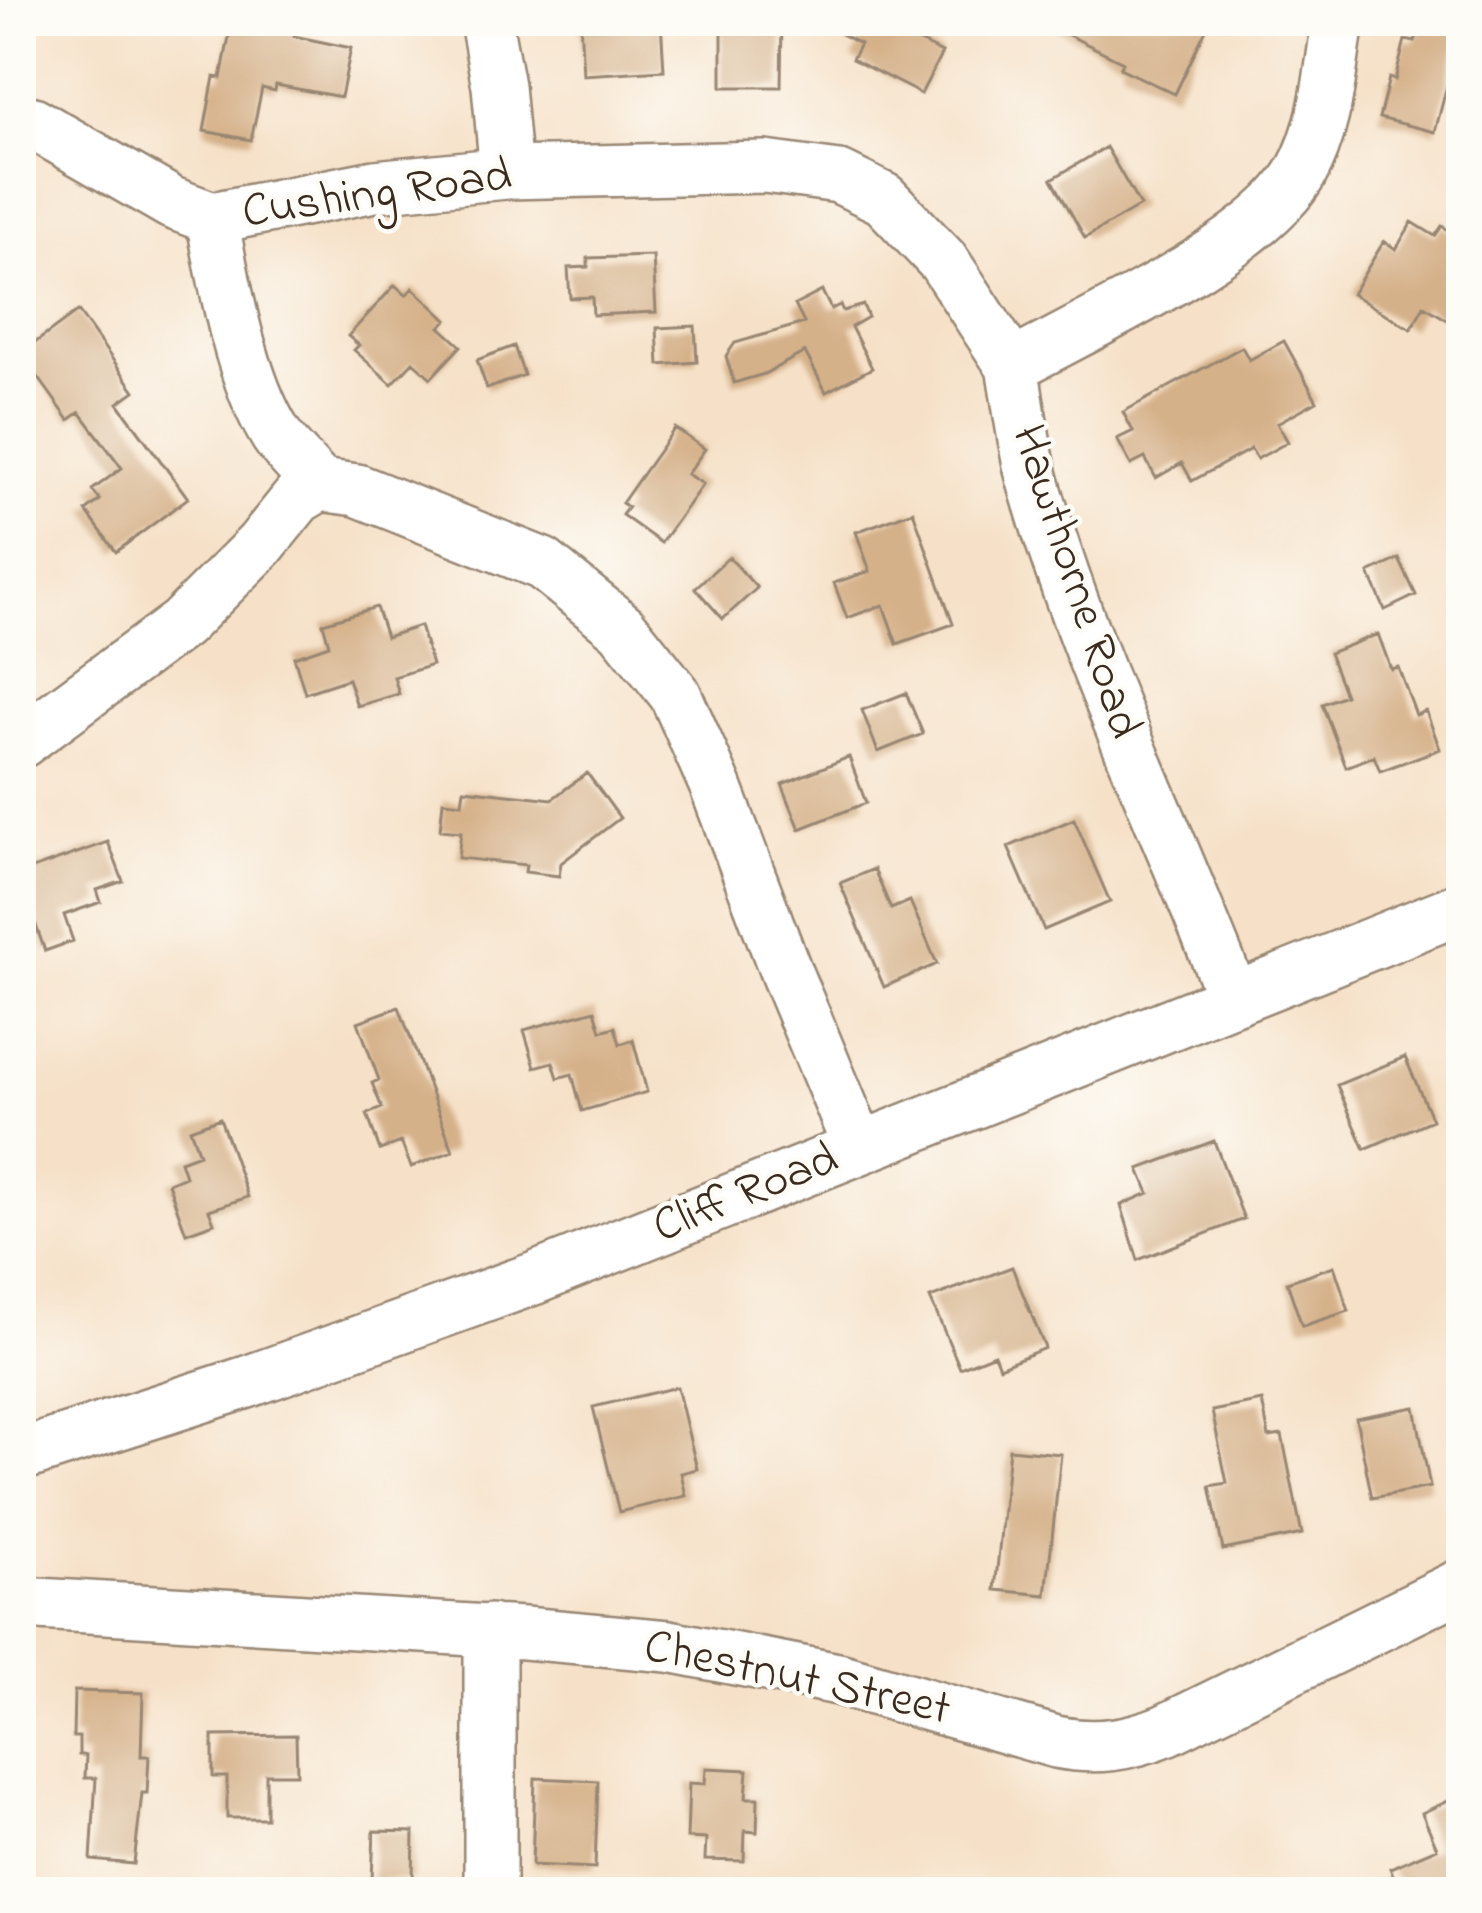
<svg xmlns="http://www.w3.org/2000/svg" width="1482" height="1913" viewBox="0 0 1482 1913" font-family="'Indie Flower',sans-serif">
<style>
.building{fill:#d5b189}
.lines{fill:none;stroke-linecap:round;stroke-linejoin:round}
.minor-casing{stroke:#988673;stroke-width:56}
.minor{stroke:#fff;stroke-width:51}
.labels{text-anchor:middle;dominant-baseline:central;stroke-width:9;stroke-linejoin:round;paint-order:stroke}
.street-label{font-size:48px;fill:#3b2a1e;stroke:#fdfcf7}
</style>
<rect width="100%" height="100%" fill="#fdfcf7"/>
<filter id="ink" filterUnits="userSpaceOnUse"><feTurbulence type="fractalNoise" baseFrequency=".00833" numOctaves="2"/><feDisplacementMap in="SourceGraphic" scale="24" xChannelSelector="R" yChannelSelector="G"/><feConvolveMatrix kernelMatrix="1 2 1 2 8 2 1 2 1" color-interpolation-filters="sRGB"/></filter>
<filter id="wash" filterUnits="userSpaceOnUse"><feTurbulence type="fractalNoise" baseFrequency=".004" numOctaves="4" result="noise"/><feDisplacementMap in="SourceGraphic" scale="48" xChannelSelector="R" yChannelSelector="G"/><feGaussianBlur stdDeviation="2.7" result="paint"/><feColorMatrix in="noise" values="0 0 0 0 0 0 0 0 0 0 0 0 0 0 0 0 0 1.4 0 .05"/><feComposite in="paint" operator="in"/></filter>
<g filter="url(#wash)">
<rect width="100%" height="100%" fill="#f6e1c8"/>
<g id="blocks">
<!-- building -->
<path class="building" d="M232,21H263L296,28L294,36L351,48L341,97L276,85L275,91L262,88L251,140L204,131L214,77L221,78Z
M580,21H661L664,70L583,75Z
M722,21H782L781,87H722Z
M815,21H879L942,53L921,94L852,59L860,44Z
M1040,21H1210L1175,94L1120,68L1123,62Z
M1421,21L1461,31L1435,132L1379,118L1389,78L1395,80L1405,40L1415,42Z
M1106,147L1140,206L1085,238L1052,179Z
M1412,222L1435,236L1442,226L1461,238V328L1424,306L1411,329L1352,294L1384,241L1396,249Z
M653,256L656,312L593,315L592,297L570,298L568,268L588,267V258Z
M395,285L406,295L413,288L447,320L440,327L461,346L431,378L413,362L392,384L354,350L359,345L348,336Z
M822,291L831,309L840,305L843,311L863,305L868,317L851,327L872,368L826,392L805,352L764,374L734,383L726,356L735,343L804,323L795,305Z
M78,311L135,391L118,403L188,498L116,552L86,511L100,500L92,490L122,468L80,412L69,420L21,353Z
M695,326L697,362L659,365L657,328Z
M1284,341L1317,401L1277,423L1288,442L1257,459L1251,449L1192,481L1182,463L1156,478L1145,458L1131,465L1117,439L1133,431L1123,412L1242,347L1249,360Z
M514,346L524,375L487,389L477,360Z
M675,428L705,449L687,474L703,484L661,543L622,515L628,507L622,503Z
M913,511L953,624L897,644L883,605L847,618L834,583L870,571L856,532Z
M729,557L757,588L723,619L695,588Z
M1399,559L1416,595L1385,610L1369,573Z
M376,607L386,637L420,626L432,665L394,677L399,694L357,706L348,679L305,693L294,657L329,645L323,623Z
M1378,634L1391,669L1398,667L1416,715L1426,711L1440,749L1380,771L1374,756L1346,767L1322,704L1345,695L1329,653Z
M906,693L923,734L878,752L862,710Z
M849,757L866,803L800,829L782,784Z
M587,773L620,818L561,863L559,876L525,872L526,865L458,858L461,832L440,830L443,801L462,803L464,789L552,799Z
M1074,819L1110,902L1044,930L1008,847Z
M108,842L123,881L97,890L101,902L64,915L73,941L45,951L21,883V873Z
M874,869L891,909L910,901L937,964L884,987L840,883Z
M399,1007L453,1151L411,1167L401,1142L380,1150L367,1114L382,1108L372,1083L379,1080L358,1022Z
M595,1010L601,1031L615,1027L620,1044L633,1040L647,1092L582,1111L572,1074L558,1078L553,1062L535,1067L524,1030Z
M1405,1057L1432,1120L1365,1149L1337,1085Z
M220,1118L248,1197L209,1210L214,1223L186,1233L168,1183L185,1176L180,1161L199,1154L190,1129Z
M1214,1141L1244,1219L1138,1260L1121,1205L1149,1193L1139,1169Z
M1334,1266L1349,1311L1302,1326L1287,1282Z
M1012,1267L1045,1348L999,1367L994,1354L960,1368L930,1298Z
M677,1387L697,1469L681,1473L686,1496L619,1512L593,1407Z
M1262,1401L1269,1437L1282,1435L1302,1534L1223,1550L1210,1486L1227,1483L1212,1411Z
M1415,1407L1430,1487L1372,1498L1356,1418Z
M1009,1449L1061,1454L1046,1595L995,1590Z
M74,1691L143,1693L141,1756H149L147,1793H142L134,1864L91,1860L96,1778H85L86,1755H79V1737H73Z
M296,1735L297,1774H266V1818H227V1777H213V1736Z
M706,1768L748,1770L746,1798H758L757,1832L745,1831L744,1861L705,1860L706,1839L687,1838L689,1783L705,1784Z
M535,1778L598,1781L595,1868L532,1865Z
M1461,1795V1892H1401L1390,1868L1437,1848L1422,1813Z
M374,1831L414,1832L413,1880H372Z"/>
</g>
</g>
<g filter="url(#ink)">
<use href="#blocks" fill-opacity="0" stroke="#988673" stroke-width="3"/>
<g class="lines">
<defs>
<path id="minor" d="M486,21L498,86L506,173
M21,120L33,123L172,203L212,218
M21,742L181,624L260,545L298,498L320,485
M1233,998C1167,827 1085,661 1034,484C1023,446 1019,405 1012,366C1089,324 1259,247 1301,173C1327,127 1330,71 1338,21
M859,1148L787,975L716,787L675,694L622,628L543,564L357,490L320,485C306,469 288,453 276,435C241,380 224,283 212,218L375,186L506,173L765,167L839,177L884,199L944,262L1012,366
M21,1455L247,1382L533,1279L1461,908
M21,1603L524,1633L669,1646L838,1679L1056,1742C1096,1750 1128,1745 1166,1730L1461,1585
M490,1630V1892"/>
</defs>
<!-- minor casing -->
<use href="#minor" class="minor-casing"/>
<!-- minor -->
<use href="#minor" class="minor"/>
</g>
</g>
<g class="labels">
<!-- street labels -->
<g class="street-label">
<text transform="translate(377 195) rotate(-8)">Cushing Road</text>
<text transform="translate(1075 582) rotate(72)">Hawthorne Road</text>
<text transform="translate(746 1194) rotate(-22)">Cliff Road</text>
<text transform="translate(797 1679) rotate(12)">Chestnut Street</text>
</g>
</g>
<!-- margin -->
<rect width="1482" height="1913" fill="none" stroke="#fdfcf7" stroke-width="72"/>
</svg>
